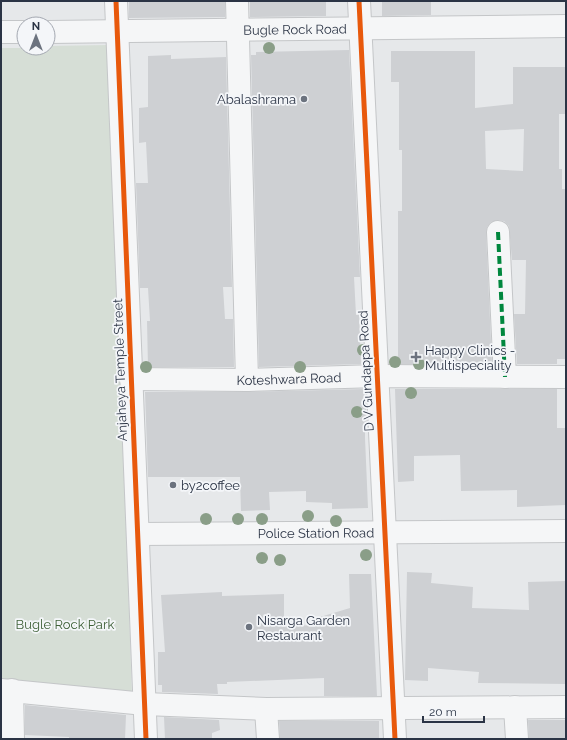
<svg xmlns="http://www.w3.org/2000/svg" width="567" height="740" viewBox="0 0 567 740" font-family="Raleway,sans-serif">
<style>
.green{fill:#d6ded6}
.building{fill:#ced0d3;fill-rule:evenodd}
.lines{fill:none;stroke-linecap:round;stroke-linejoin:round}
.minor-casing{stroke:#c4c6c8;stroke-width:24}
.tertiary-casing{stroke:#c4c6c8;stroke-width:24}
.minor{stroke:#f5f6f7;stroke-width:22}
.tertiary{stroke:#f5f6f7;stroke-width:22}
.quiet{stroke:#00873e;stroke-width:4;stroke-dasharray:8 4;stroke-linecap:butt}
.cycleway-casing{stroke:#f4f6f9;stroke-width:8}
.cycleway{stroke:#e8590c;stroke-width:5}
.tree{fill:#8a9e88}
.poi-dot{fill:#6c737f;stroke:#f4f6f9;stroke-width:1.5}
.labels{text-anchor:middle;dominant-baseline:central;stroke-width:3.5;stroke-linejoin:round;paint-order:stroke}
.street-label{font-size:13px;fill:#2b3445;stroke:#f4f6f9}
.poi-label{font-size:13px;fill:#2b3445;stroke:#f4f6f9;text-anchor:start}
.park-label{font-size:13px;fill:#3f6138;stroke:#f4f6f9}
</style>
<rect width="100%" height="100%" fill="#e6e8ea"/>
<!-- green -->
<path class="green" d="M109,45L132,696L1,683V48H48V46Z"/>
<!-- building -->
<path class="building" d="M129,1H225V17L129,18Z
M250,1H326V16L250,17Z
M382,1H431V15L382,16Z
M349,50L360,277H354L356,315H359L361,364L259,367L251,55H256V52Z
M391,51H475V108L513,104V67H566V114H559V169H562V189H566V359H557V364H517L514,314H525L526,260H512L509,226L504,221L498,220L491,222L487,227L486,233L492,364H398V211H402V150H399V82H391ZM524,129L523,171L486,169L485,131Z
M171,55V59L226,57L232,287H223L225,319H233L234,367H148L147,321H150L148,288H140L136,183H148L146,142L139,143V108L148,107V56Z
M365,389L367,423H365V438L368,508L332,509V503L306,502V491L269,492L270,510L241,511L240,477H148L145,392H247Z
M395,389H557V428H566V505L517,507V490L461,491L460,455L414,456V481L398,482Z
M407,572L432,573L431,583L473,587L472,608L529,610L528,582L566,581V684L478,683L479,672L428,668V681L405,680Z
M349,574H371L377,696H324V678L227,682V684H217L218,694L162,692V685H158V652H165L161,595L222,592V596L284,594V626L320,625V617L350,608Z
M25,705L126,715L125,739H69V737L25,735Z
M164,717L219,720L220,730L212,733V739H165Z
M528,720H566V739H529Z
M279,721H379V739H280Z"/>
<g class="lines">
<defs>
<g id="minor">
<path d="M116,1L146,739"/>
<path d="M237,1L247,380"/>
<path d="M498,232L505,377"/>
<path id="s1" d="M131,379L247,380L377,376L566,377"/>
<path id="s2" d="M138,534L566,531"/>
<path d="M1,690L145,704L266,709L566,707"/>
<path d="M12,690L13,739"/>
<path d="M515,707L517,739"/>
<path d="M266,709L268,739"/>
</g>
<g id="tertiary">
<path d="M359,1L395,739"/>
<path d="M1,32H24"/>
<path id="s3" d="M48,32L566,26"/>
</g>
</defs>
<!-- minor casing -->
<use href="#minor" class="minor-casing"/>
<!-- tertiary casing -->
<use href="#tertiary" class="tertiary-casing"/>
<!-- minor -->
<use href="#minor" class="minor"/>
<!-- tertiary -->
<use href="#tertiary" class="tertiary"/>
<!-- quiet -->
<path class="quiet" d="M498,232L505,377"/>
<defs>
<path id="cycleway" d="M116,1L146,739
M359,1L395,739"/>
</defs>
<!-- cycleway casing -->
<use href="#cycleway" class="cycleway-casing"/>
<!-- cycleway -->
<use href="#cycleway" class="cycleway"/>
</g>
<!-- trees -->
<g class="tree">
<circle cx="269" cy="48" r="6"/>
<circle cx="363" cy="350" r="6"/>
<circle cx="395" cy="362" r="6"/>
<circle cx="419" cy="364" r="6"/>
<circle cx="146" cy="367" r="6"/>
<circle cx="300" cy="367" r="6"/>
<circle cx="411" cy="393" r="6"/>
<circle cx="357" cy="412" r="6"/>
<circle cx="308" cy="516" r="6"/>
<circle cx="206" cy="519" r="6"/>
<circle cx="238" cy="519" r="6"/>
<circle cx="262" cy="519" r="6"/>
<circle cx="336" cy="521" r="6"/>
<circle cx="366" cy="555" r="6"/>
<circle cx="262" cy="558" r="6"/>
<circle cx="280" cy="560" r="6"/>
</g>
<!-- markers -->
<g class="poi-dot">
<circle cx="304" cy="99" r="4"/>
<path d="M414 351h4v4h4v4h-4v4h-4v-4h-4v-4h4z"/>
<circle cx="173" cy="485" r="4"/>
<circle cx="249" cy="627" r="4"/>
</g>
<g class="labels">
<!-- street labels -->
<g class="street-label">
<text stroke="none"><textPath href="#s3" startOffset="247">Bugle Rock Road</textPath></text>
<text transform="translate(120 370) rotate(-92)">Anjaheya Temple Street</text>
<text transform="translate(366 371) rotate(-93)">D V Gundappa Road</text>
<text stroke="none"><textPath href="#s1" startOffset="158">Koteshwara Road</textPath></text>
<text stroke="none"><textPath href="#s2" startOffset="178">Police Station Road</textPath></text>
</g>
<!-- poi labels -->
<g class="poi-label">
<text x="296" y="99" text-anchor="end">Abalashrama</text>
<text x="425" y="350">Happy Clinics -<tspan x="425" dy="15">Multispeciality</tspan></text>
<text x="181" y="485">by2coffee</text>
<text x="257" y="620">Nisarga Garden<tspan x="257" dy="15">Restaurant</tspan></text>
</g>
<!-- park labels -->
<g class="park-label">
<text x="65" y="624">Bugle Rock Park</text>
</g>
</g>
<!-- border -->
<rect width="567" height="740" fill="none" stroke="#2b3445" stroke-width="4"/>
<!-- north arrow -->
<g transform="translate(36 36)"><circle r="19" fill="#f4f6f9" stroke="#a4a8b1"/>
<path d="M0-3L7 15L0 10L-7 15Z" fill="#6c737f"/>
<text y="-6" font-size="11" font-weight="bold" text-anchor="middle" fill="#2b3445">N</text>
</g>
<!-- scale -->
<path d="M423 716v6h61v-6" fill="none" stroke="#2b3445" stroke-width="2"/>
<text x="429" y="716" font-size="12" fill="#2b3445" stroke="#f4f6f9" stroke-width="3" paint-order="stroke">20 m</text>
</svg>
